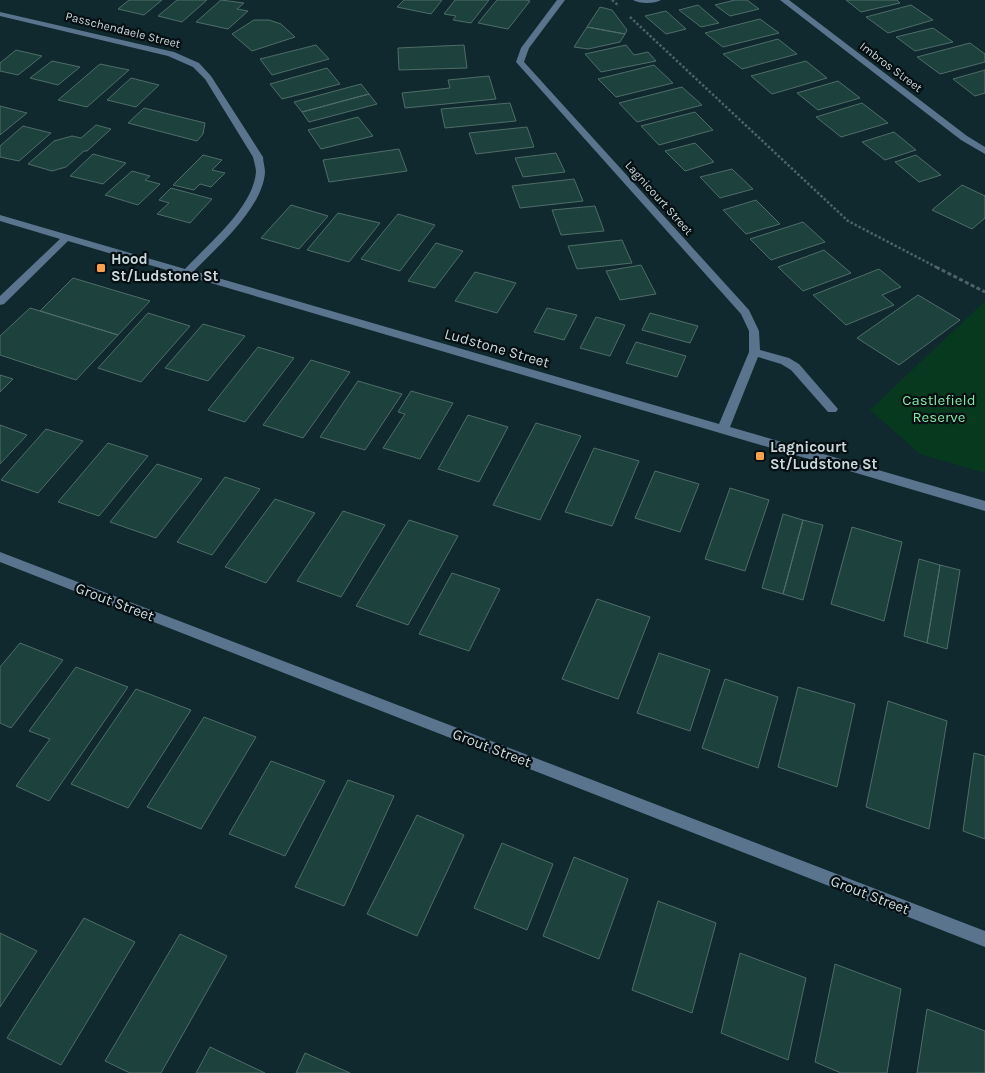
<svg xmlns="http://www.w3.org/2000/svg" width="985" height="1073" viewBox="0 0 985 1073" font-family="Karla,sans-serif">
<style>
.green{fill:#07391e}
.building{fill:#1d423d;stroke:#506c68}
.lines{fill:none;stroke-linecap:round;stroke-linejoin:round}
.path-far1{stroke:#4d6369;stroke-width:2.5;stroke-dasharray:2.5 2;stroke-linecap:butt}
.path{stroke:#4d6369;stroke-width:3;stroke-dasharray:4 2.5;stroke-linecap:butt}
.minor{fill:#59748c;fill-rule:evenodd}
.poi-dot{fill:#f8a04b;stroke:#061013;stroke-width:2}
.labels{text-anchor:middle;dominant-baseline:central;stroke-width:4.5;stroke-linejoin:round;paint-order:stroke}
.far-street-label{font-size:12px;fill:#c9d8dc;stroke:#061013}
.poi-label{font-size:15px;font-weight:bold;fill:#c9d8dc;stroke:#061013;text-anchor:start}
.street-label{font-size:15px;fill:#c9d8dc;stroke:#061013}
.park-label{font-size:15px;fill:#7fe9a5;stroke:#061013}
</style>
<rect width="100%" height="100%" fill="#0f292f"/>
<!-- green -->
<path class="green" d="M985,301V473L920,454L870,410Z"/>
<!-- building -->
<path class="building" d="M129,0H162L144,15L118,9Z
M177,0H207L182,22L158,16Z
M221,0L244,3L237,9L248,11L228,29L196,22Z
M404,0H442L431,14L397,7Z
M455,0H489L471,23L453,20L456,16L444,14Z
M497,0H526L530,1L508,29L478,23Z
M735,0H747L759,9L730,16L715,5Z
M846,0H897L900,3L861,12Z
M698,5L719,23L701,27L679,10Z
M911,5L933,20L888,33L866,17Z
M600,7L612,10L627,30L625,34L587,27Z
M666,11L686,29L666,34L645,16Z
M760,19L779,33L723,47L705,33Z
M254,20H269L281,24L295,37L252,51L232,34Z
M587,27L625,34L620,42L588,49L574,47Z
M933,28L953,42L915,51L896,37Z
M778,39L797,54L742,69L723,54Z
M970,43L985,54V62L940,74L917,57Z
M316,45L329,59L272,75L260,59Z
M464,45L467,68L399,70L398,48Z
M626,45L634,55L648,52L656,61L601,72L585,54Z
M16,50L42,56L18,75L0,71V63Z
M52,61L80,67L58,85L30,78Z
M806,61L827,78L772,94L751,76Z
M100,64L129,70L87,107L58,100Z
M654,65L673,83L616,97L598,79Z
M327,68L340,84L282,99L270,84Z
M985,70V93L975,96L953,79Z
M489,76L496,99L405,108L402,93L450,88L448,80Z
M131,78L159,85L136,107L107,100Z
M838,81L860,98L818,110L797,93Z
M361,84L369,94L302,112L294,102Z
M682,87L702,105L637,122L619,103Z
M369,94L377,104L309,122L302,112Z
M510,103L516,121L445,128L441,109Z
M862,103L888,123L841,137L816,117Z
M0,106L27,113L0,135Z
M144,108L205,123L203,134L197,141L128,123Z
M695,112L713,130L659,145L641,126Z
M358,117L373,136L321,149L308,130Z
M96,125L111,129L87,151H84L66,167L52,171L28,164L54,141L72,136L81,138Z
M23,126L51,133L19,161L0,157V146Z
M527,127L534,147L476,154L469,133Z
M894,132L916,150L885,160L862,142Z
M695,143L714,162L685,171L665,151Z
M399,149L407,171L329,182L323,160Z
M556,153L565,172L523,177L515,158Z
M93,154L126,163L103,184L70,176Z
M203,155L222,160L212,170L225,173L211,187L200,184L194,190L173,185Z
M916,155L941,175L919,182L895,162Z
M732,169L753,189L720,198L700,177Z
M132,171L150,176L145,180L160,184L138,205L105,195Z
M574,179L583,201L520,208L512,186Z
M962,185L985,196V218L972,229L932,210Z
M171,188L212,199L190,223L157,214L169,203L159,200Z
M756,200L780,224L746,234L723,210Z
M291,205L328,216L299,249L261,238Z
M595,206L604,231L561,235L552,210Z
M338,213L380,223L349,262L307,250Z
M398,214L435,225L400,271L361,259Z
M803,222L825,242L771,260L750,239Z
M622,240L632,263L577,269L568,246Z
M436,243L463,251L435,288L408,281Z
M824,250L851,273L803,291L778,267Z
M641,265L656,294L620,300L606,271Z
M879,269L901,287L882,295L894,305L846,325L813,295Z
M475,272L516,283L497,313L455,301Z
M73,278L150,301L118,335L40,311Z
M918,295L960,320L899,365L857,338Z
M30,308L40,311L118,335L76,380L0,355V336Z
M547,308L577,315L564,340L534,332Z
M148,313L190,326L141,382L98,368Z
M650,313L698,326L690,343L642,330Z
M596,317L625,325L610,356L580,348Z
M203,324L245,336L208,381L165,368Z
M636,342L686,356L677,377L626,363Z
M258,347L294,358L245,422L208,410Z
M311,360L350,372L303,438L263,425Z
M0,375L13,379L0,392Z
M358,381L402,394L365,450L320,437Z
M411,391L453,403L420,459L383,448L405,414L398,412Z
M468,415L508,427L479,482L438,469Z
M536,423L581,436L540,520L493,505Z
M0,425L27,435L0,464Z
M46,429L83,441L38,493L1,480Z
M108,443L148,456L99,516L58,502Z
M594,448L639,461L612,526L565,512Z
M157,464L202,479L156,538L110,522Z
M655,471L699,484L680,532L635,518Z
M225,477L260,489L212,555L177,542Z
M730,488L769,500L745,571L705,559Z
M275,499L315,513L266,583L225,567Z
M343,511L385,525L341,597L297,581Z
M783,514L803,520L783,594L762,588Z
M409,520L458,536L408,625L356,606Z
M803,520L823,525L803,600L783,594Z
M852,527L902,542L884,621L831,604Z
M919,559L940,565L927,643L904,636Z
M940,565L960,570L947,649L927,643Z
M452,573L500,589L469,651L419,634Z
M597,599L650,617L618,699L562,679Z
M20,643L63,660L11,728L0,723V667Z
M659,653L710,670L690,731L637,713Z
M76,667L128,687L49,801L16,786L50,739L29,731Z
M725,679L778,697L758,768L702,748Z
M798,687L855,704L837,787L778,767Z
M136,689L191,710L128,808L71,784Z
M888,701L947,721L929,829L866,807Z
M204,717L256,737L201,829L147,807Z
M974,753L985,756V839L963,831Z
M271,761L325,781L285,856L229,834Z
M348,780L394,796L344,906L295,887Z
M417,815L464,835L417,936L367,914Z
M502,843L553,864L527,930L474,908Z
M574,857L628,879L599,959L543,936Z
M658,901L716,923L692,1013L632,990Z
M84,918L135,942L61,1065L7,1038Z
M0,933L37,951L0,1007Z
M180,934L227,956L161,1073H130L105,1061Z
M740,953L806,978L788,1060L721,1033Z
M835,964L901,989L887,1073H841L815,1062Z
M927,1009L985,1031V1073H917Z
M210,1047L265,1073H196Z
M305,1053L350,1073H296Z"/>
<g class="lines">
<!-- path-far1 -->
<path class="path-far1" d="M612,0L619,6
M630,17L848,221L938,268"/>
<!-- path -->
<path class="path" d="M936,267L985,292"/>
<!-- minor -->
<path class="minor" d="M557,0H565L529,48L524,62L749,310L759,331L760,350L789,358L799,364L838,409L836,412H828L791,370L781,364L758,357L730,427L985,501V511L68,241L4,304L0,305V296L60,239L0,221V215L185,269C208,244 253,208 256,172C256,168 254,162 253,157L205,79L193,67L168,56L0,16V12L174,52L199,63L211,76L263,157C263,162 265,167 265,172C263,208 217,247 194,271L719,424L749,352V331L741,314L516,62L521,48Z
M633,0H661C655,4 639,4 633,0Z
M780,0H789L967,136L985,147V154L961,140Z
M0,552L985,931V947L0,562Z"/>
</g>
<!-- markers -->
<g class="poi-dot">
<rect x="96" y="263" width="10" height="10" rx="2.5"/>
<rect x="755" y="451" width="10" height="10" rx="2.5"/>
</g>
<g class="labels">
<!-- far-street labels -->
<g class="far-street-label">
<text transform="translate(123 30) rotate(14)">Passchendaele Street</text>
<text transform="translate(891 67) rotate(37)">Imbros Street</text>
<text transform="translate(659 198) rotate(48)">Lagnicourt Street</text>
</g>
<!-- poi labels -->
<g class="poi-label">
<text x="111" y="259">Hood<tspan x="111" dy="17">St/Ludstone St</tspan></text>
<text x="770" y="447">Lagnicourt<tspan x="770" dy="17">St/Ludstone St</tspan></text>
</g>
<!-- street labels -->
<g class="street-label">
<text transform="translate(497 348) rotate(16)">Ludstone Street</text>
<text transform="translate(115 602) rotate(21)">Grout Street</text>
<text transform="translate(492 748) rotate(21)">Grout Street</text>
<text transform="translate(870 895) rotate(21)">Grout Street</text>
</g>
<!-- park labels -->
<g class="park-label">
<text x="939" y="400">Castlefield<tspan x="939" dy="17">Reserve</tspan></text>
</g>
</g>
</svg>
